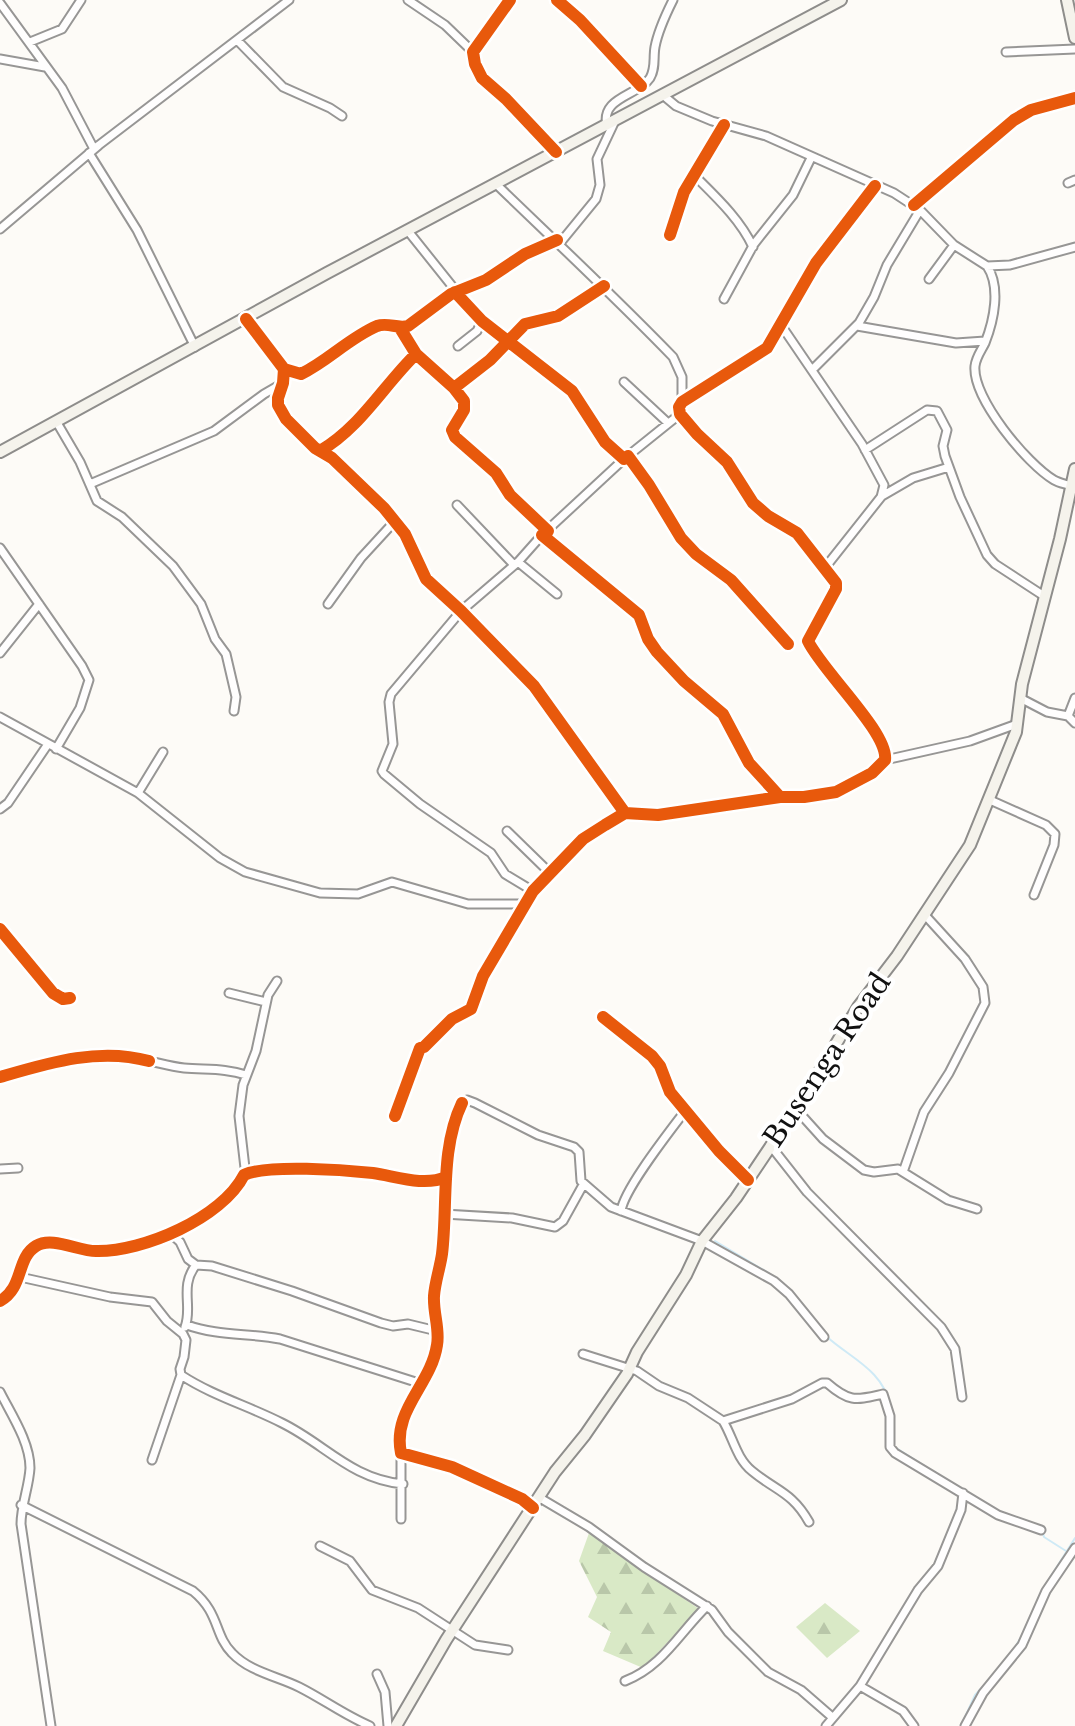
<svg xmlns="http://www.w3.org/2000/svg" width="1075" height="1726" viewBox="0 0 1075 1726" font-family="'Libre Baskerville',serif">
<style>
.forest{fill:url(#forest-firs)}
.lines{fill:none;stroke-linecap:round;stroke-linejoin:round}
.stream{stroke:#cfeaf6;stroke-width:2}
.street-casing{stroke:#979695;stroke-width:11}
.secondary-casing{stroke:#8e8d8b;stroke-width:14}
.street{stroke:#fffefe;stroke-width:7}
.secondary{stroke:#f5f3ec;stroke-width:10}
.cycleway-casing{stroke:#fff;stroke-width:17}
.cycleway{stroke:#e8590c;stroke-width:12}
.labels{text-anchor:middle;dominant-baseline:central;stroke-width:8;stroke-linejoin:round;paint-order:stroke}
.street-label{font-size:28px;fill:#111;stroke:#fff}
</style>
<defs>
<pattern id="forest-firs" width="22" height="20" patternUnits="userSpaceOnUse" patternTransform="scale(2)"><rect width="22" height="20" fill="#d9e9c6"/><path d="M5 1l3.5 6h-7zM16 11l3.5 6h-7z" fill="#b9c7a9"/></pattern>
</defs>
<rect width="100%" height="100%" fill="#fdfbf7"/>
<!-- forest -->
<path class="forest" d="M589,1533L699,1609L643,1668L603,1651L611,1632L588,1617L597,1597L579,1561Z
M825,1603L860,1631L827,1658L796,1627Z"/>
<g class="lines">
<!-- stream -->
<path class="stream" d="M715,1241L770,1274L787,1288
M826,1336C850,1358 883,1370 890,1405
M893,1446L969,1494
M1043,1533L1044,1537L1066,1551
M1048,1581L1075,1538
M1014,1649L1023,1634
M961,1726L975,1695L993,1676"/>
<defs>
<path id="street" d="M408,0L445,25L473,52
M510,0L473,52L475,64L482,78L506,99L556,152
M557,0L580,20L641,86
M0,3L62,88L94,149
M238,41L283,87L330,108L342,116
M30,42L62,29L81,0
M1006,52L1075,49
M0,59L45,67
M664,96L676,106L712,121L766,136L894,193L920,210L954,245L987,266L1010,265L1075,247
M607,126C600,97 638,96 650,78C656,68 653,58 655,47C658,31 666,14 673,0
M89,153L137,230L195,347
M694,175C716,197 740,219 753,247
M1068,183L1075,180
M496,184C555,241 615,297 673,357L682,377V402
M914,205L1014,120L1031,110L1075,98
M0,229L99,145L289,0
M408,231L472,311L572,391L605,442L624,459
M670,235L684,192L724,125
M560,243L596,199L600,185L597,159L614,123
M987,266C1001,287 994,320 985,343C981,351 976,357 975,366C972,398 1027,464 1054,480C1059,483 1066,484 1071,486
M929,279L954,245
M724,299L754,244L793,195L811,158
M246,319L284,369L301,374C328,361 349,338 377,326C388,322 397,329 408,326L451,294L486,280L525,254L557,240
M781,325L862,444L884,485L881,497L824,569
M857,326L956,343L985,341
M400,328L416,354L454,388L464,401V410L452,430L455,437L496,473L510,495L548,531
M458,346L477,331L482,321
M284,369L283,383L278,398V405L286,419L315,448L332,458L384,508L405,534L426,579L461,611L534,686L625,813
M813,369L859,323L874,297L887,265L920,210
M624,382L668,423
M454,388L490,360L525,324L558,316L604,286
M56,421L80,462L97,501L122,517L173,566L201,604L215,639L226,654L236,697L234,711
M865,450L927,410L937,411L947,430L943,446L945,456L960,497L987,555L995,564L1044,596
M320,451C360,428 384,385 416,354
M628,456L649,485L681,538L696,554L731,580L788,644
M90,484L214,431L264,394L283,383
M882,496L913,478L949,467
M457,505L514,565
M542,535L639,615L648,639L657,652L684,681L723,714L749,763L780,797
M0,548L82,666L89,680L80,708L56,749
M518,562L557,594
M328,604L361,558L395,521
M0,653L39,604
M1075,698L1068,716L1075,723
M1022,699L1047,712L1068,716
M0,717L138,793L220,858L245,872L320,893L358,894L392,882L468,904H524
M885,760L970,741L1017,724
M138,793L163,752
M990,800L1046,825L1055,834L1054,845L1034,895
M0,809L8,803L48,744
M507,831L549,872
M533,891L505,874L491,853L420,804L384,774L382,771L393,744L389,702L391,694L461,611L518,562L542,535L624,459L680,414
M0,929L53,993L63,999L70,998
M229,993L266,1002
M603,1017L652,1056L660,1066L670,1092L719,1151L748,1180
M0,1077C43,1064 83,1053 129,1058C148,1059 165,1066 184,1068C205,1070 226,1068 246,1075
M795,1108L823,1139L864,1170L874,1172L898,1169L948,1200L977,1209
M395,1116L420,1048L424,1047L452,1019L471,1009L483,976L533,891L583,839L605,825L625,813L658,815L780,797H804L836,792L872,773L885,760C889,733 822,671 808,641L836,589V583L797,533L768,516L753,503L727,462L697,434L680,414L679,407L682,402L767,348L816,263L875,186
M770,1145L807,1192L941,1327L955,1349L962,1397
M0,1169L18,1168
M903,1172L924,1112L949,1073L985,1003L983,987L965,959L924,914
M244,1175C267,1164 345,1170 373,1173C395,1176 424,1187 446,1177
M621,1211C624,1189 670,1131 685,1111
M444,1214L512,1218L555,1227L563,1221L583,1185
M169,1232L180,1242L188,1259L196,1265L212,1266L292,1291L381,1323L393,1326L408,1324L437,1331
M20,1277L110,1297L152,1302L167,1321L183,1334L186,1340L184,1357L180,1369L181,1375L152,1460
M0,1301C24,1288 16,1257 36,1246C53,1236 78,1251 97,1251C138,1252 239,1215 245,1168L239,1116L243,1085L256,1051L268,995L277,981
M187,1325C217,1336 249,1333 280,1339L422,1384
M185,1327C193,1307 179,1286 196,1265
M583,1354L637,1371L659,1386L688,1398L723,1421L792,1399L822,1383H827C850,1403 856,1400 883,1394L890,1416V1447L895,1453L998,1515L1041,1530
M181,1375C213,1396 249,1406 282,1423C325,1444 351,1479 403,1484
M0,1392C11,1414 30,1442 30,1468C29,1487 21,1505 21,1524L51,1726
M723,1421C733,1437 736,1458 752,1471C776,1491 792,1492 809,1522
M540,1498L589,1527L644,1567L712,1610L728,1632L768,1672L801,1690L832,1717
M21,1505L193,1591C220,1613 214,1635 232,1653C250,1672 277,1676 299,1687C323,1699 344,1715 370,1726
M533,1508L522,1499L452,1467L401,1453C392,1410 431,1385 437,1345C440,1329 433,1313 434,1296C435,1282 440,1268 442,1254C448,1205 440,1149 462,1103L467,1100L475,1103L538,1135L574,1147L579,1152L581,1181L611,1207L702,1241L774,1281L789,1294L824,1337
M401,1519V1453
M320,1546L350,1561L372,1590L418,1608L475,1645L508,1650
M377,1674L385,1692L388,1726
M625,1681C662,1667 680,1632 707,1606
M860,1686L903,1711L914,1726
M826,1726L860,1686L918,1590L938,1566L961,1510L963,1493
M965,1726L983,1693L1022,1645L1046,1591L1075,1548"/>
<path id="secondary" d="M1067,0L1075,38
M0,452L327,273L841,0
M396,1726L446,1640L555,1472L585,1435L627,1374L637,1352L686,1275L702,1241L736,1198L809,1089L858,1007L897,956L970,845L1016,732L1022,684L1060,539L1075,469"/>
</defs>
<!-- street casing -->
<use href="#street" class="street-casing"/>
<!-- secondary casing -->
<use href="#secondary" class="secondary-casing"/>
<!-- street -->
<use href="#street" class="street"/>
<!-- secondary -->
<use href="#secondary" class="secondary"/>
<defs>
<path id="cycleway" d="M510,0L473,52L475,64L482,78L506,99L556,152
M557,0L580,20L641,86
M914,205L1014,120L1031,110L1075,98
M670,235L684,192L724,125
M455,292L482,321L572,391L605,442L624,459
M246,319L284,369L301,374C328,361 349,338 377,326C388,322 397,329 408,326L451,294L486,280L525,254L557,240
M400,328L416,354L454,388L464,401V410L452,430L455,437L496,473L510,495L548,531
M284,369L283,383L278,398V405L286,419L315,448L332,458L384,508L405,534L426,579L461,611L534,686L625,813
M454,388L490,360L525,324L558,316L604,286
M320,451C360,428 384,385 416,354
M628,456L649,485L681,538L696,554L731,580L788,644
M542,535L639,615L648,639L657,652L684,681L723,714L749,763L780,797
M0,929L53,993L63,999L70,998
M603,1017L652,1056L660,1066L670,1092L719,1151L748,1180
M0,1077C48,1063 99,1047 149,1061
M462,1103C440,1149 448,1205 442,1254C440,1268 435,1282 434,1296C433,1313 440,1329 437,1345C431,1385 392,1410 401,1453L452,1467L522,1499L533,1508
M395,1116L420,1048L424,1047L452,1019L471,1009L483,976L533,891L583,839L605,825L625,813L658,815L780,797H804L836,792L872,773L885,760C889,733 822,671 808,641L836,589V583L797,533L768,516L753,503L727,462L697,434L680,414L679,407L682,402L767,348L816,263L875,186
M0,1301C24,1288 16,1258 36,1246C52,1236 78,1251 96,1251C143,1252 222,1218 244,1175C267,1164 345,1170 373,1173C395,1176 424,1187 446,1177"/>
</defs>
<!-- cycleway casing -->
<use href="#cycleway" class="cycleway-casing"/>
<!-- cycleway -->
<use href="#cycleway" class="cycleway"/>
</g>
<g class="labels">
<!-- street labels -->
<g class="street-label">
<text transform="translate(827 1060) rotate(-56)">Busenga Road</text>
</g>
</g>
</svg>
